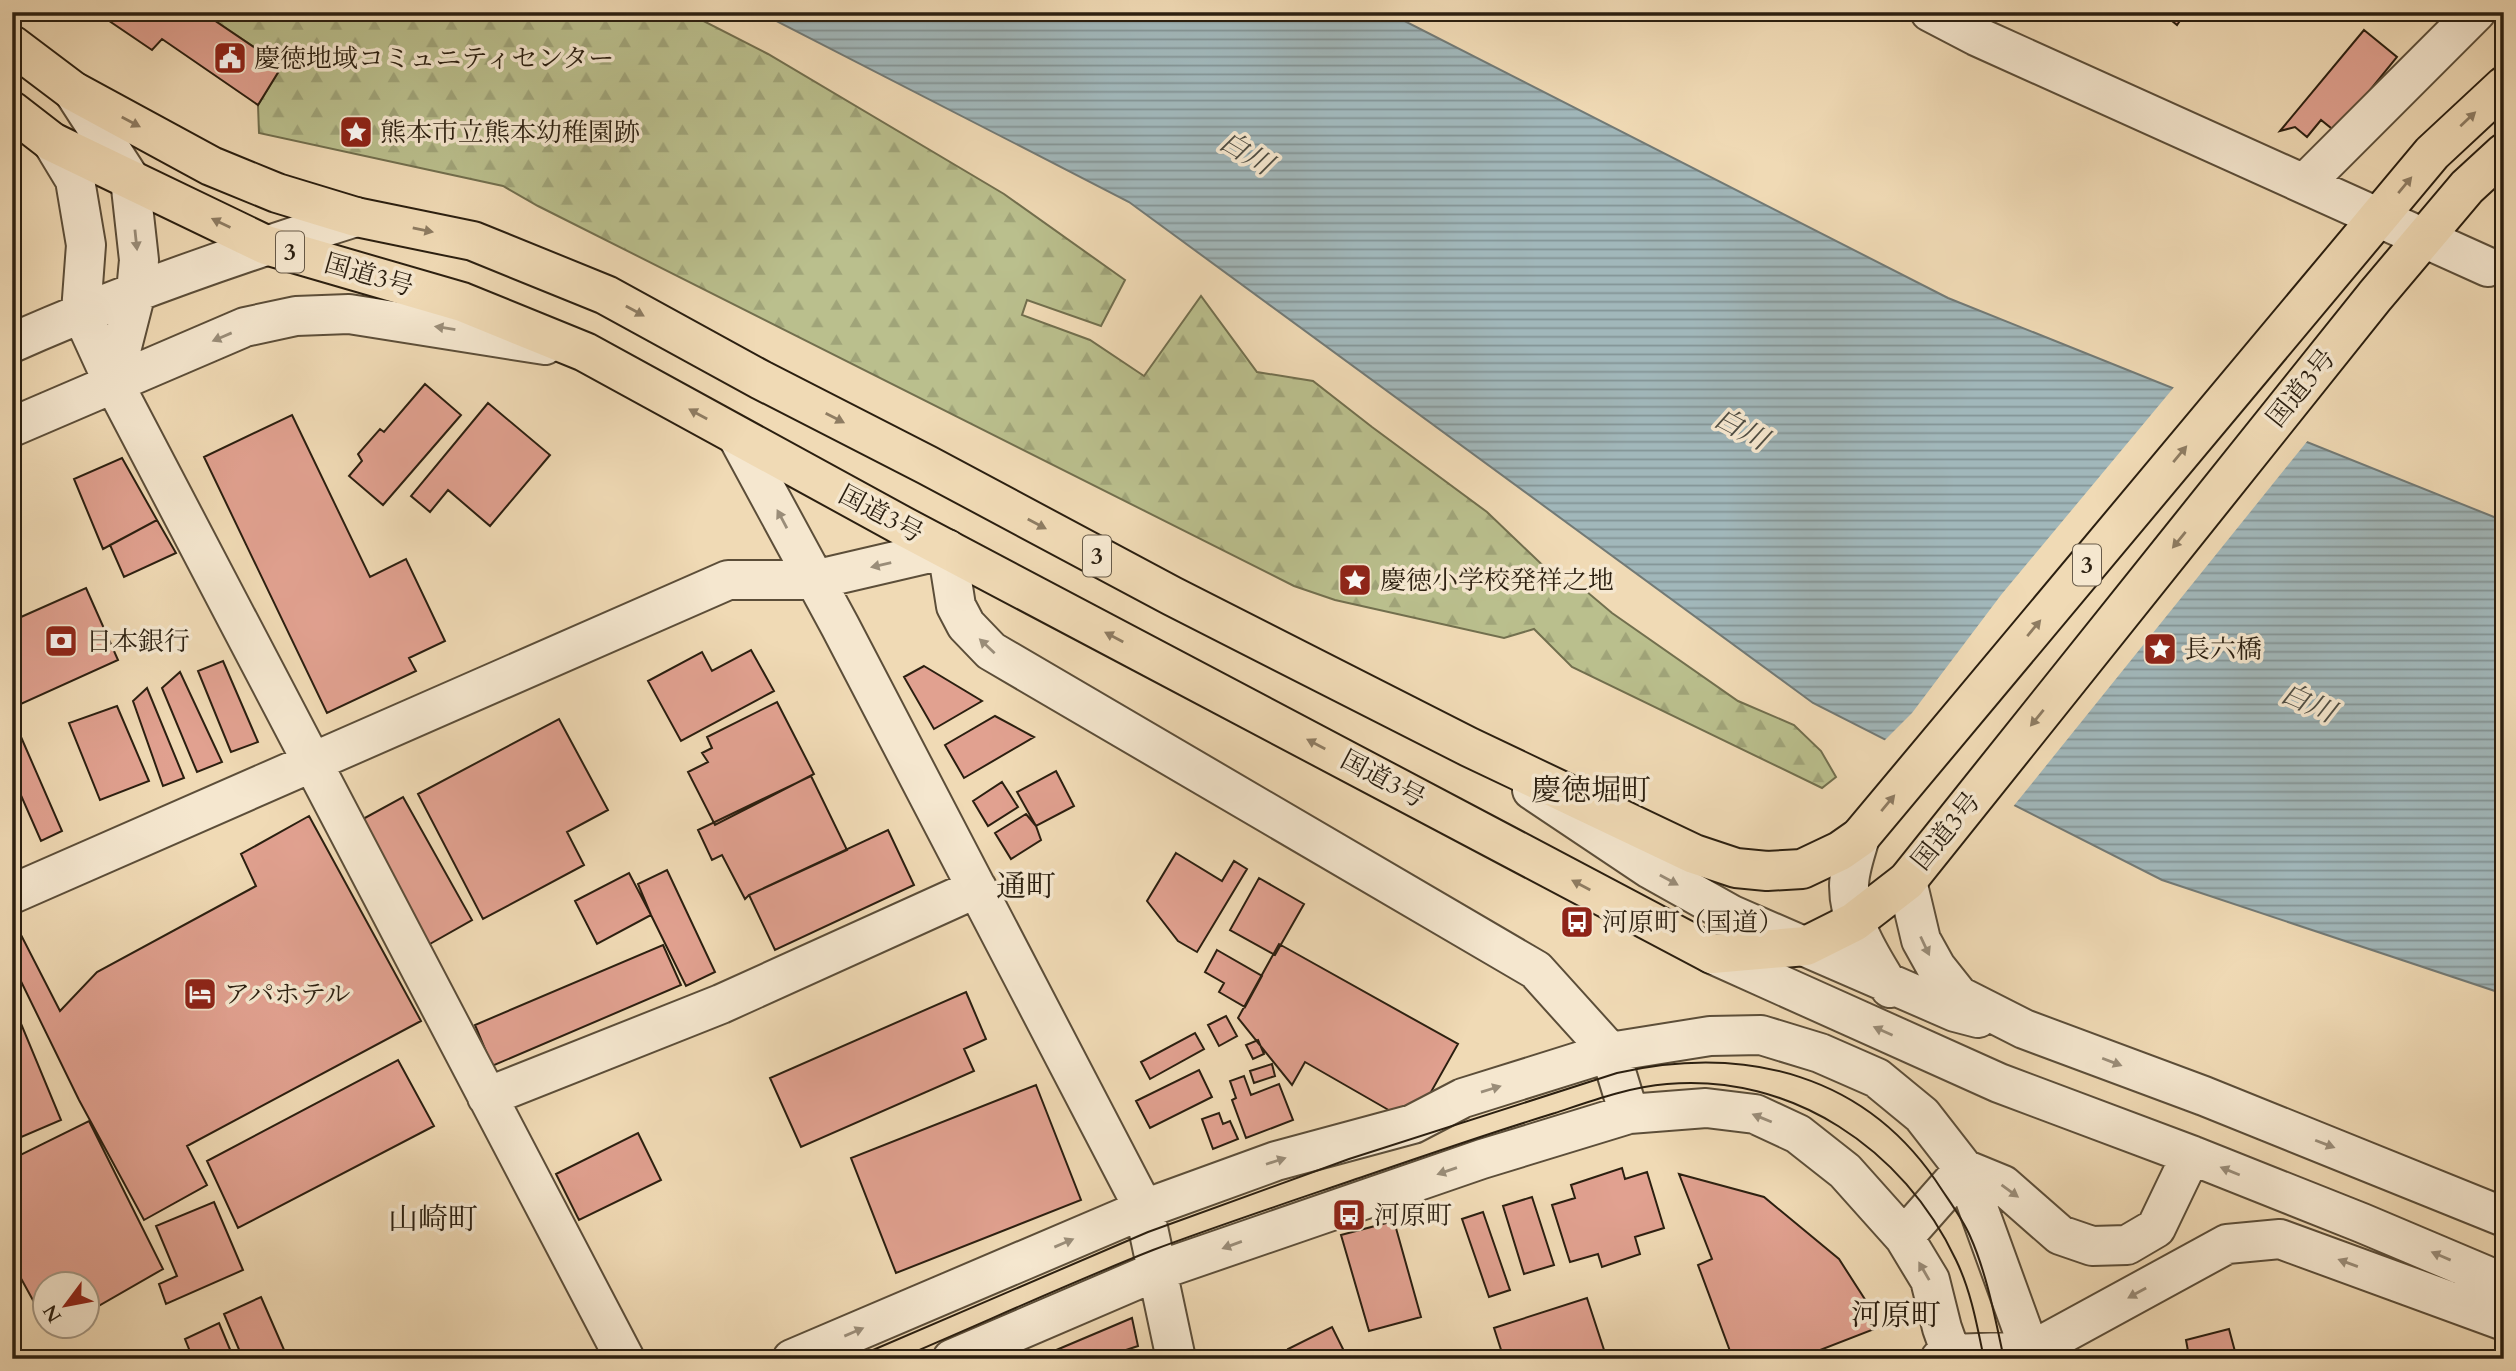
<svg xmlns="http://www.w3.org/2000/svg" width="2516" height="1371" viewBox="0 0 2516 1371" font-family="Cardo,'Noto Serif JP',serif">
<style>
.forest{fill:url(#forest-firs);stroke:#726f4e;stroke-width:2}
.water{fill:url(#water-rules);stroke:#727a76;stroke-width:2}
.pier{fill:#f0dab5}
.building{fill:#e1a190;stroke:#2b1f10;stroke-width:2}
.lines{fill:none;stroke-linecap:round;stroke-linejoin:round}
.minor-casing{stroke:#5c4e39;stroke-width:42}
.highway-casing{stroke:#2b1f10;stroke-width:42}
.minor{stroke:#f5e7cf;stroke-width:38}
.highway{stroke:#f0dab5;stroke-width:38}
.tram{stroke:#2b1f10;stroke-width:2}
.oneway{fill:#8e7c62}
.oneway2{fill:#9a8d79}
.labels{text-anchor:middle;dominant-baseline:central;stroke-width:7;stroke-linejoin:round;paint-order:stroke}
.shield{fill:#f5e7cf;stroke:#685b49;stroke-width:2}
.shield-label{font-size:24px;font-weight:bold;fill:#2b1f10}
.poi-label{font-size:26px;fill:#2b1f10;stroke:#f5e7cf;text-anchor:start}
.street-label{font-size:26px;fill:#2b1f10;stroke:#f5e7cf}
.water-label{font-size:28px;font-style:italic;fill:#4e4d43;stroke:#f5e7cf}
.quarter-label{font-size:30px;fill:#2b1f10;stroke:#f5e7cf}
</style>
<defs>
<pattern id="forest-firs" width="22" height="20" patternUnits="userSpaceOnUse" patternTransform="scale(1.75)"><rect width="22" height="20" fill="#babf8d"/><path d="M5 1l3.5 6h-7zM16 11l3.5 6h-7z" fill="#a0a479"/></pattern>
<pattern id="water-rules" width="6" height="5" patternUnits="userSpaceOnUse" patternTransform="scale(1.75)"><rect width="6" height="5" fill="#a1b7ba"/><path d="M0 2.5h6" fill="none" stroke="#839496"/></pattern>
</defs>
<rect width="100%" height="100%" fill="#f0dab5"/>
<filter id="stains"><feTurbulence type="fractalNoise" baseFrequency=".00286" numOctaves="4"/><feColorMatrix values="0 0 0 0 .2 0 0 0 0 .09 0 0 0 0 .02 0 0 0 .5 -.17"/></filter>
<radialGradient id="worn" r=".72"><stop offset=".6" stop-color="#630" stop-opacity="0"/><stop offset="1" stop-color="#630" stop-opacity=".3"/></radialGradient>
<!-- forest -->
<path class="forest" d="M202,12H686L768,54L1004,194L1125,280L1101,326L1027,300L1022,315L1090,340L1144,376L1201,296L1257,372L1313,381L1372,427L1487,512L1558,580L1586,591L1612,613L1738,701L1794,725L1821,751L1836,777L1822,788L1572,667L1534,629L1504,638L1335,600L1294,586L538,206L503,186L259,133L258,105L282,66Z"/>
<!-- water -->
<path class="water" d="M759,12H1387L1948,298L2504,521V994L2162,880L1813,703L1129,202Z"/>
<!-- pier -->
<path class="pier" d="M2175,386L2309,439L2012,808L1882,743L1912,713L2001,595Z"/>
<!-- building -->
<path class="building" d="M96,12H202L282,66L258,105L162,39L152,50Z
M2161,12H2186L2177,25Z
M2364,30L2397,57L2336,132L2321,120L2307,137L2295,127L2280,131Z
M425,384L461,415L383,505L349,476L362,461L358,454L380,429L384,432Z
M488,403L550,455L490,526L448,490L430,512L411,496Z
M292,415L370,577L406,559L445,641L409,658L416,671L327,713L204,457Z
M122,458L157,520L103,549L74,479Z
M157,520L176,553L124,577L110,545Z
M86,588L118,660L12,708V621Z
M751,650L774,691L681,741L648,681L702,652L712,671Z
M223,661L258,742L231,752L198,671Z
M924,666L982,701L934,729L904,677Z
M180,672L222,762L197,772L162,688Z
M147,688L184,778L163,786L133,701Z
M777,702L814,774L715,825L688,772L708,762L702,753L712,748L707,737Z
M117,706L149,781L100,800L69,723Z
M995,716L1034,737L964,778L945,745Z
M559,719L608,810L567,832L584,865L483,919L418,794Z
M21,737L62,831L41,841L12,775V741Z
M1056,771L1074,806L1036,826L1017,792Z
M811,776L847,850L749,895L745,899L722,855L712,860L698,830Z
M1002,782L1018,807L988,826L973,801Z
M403,797L472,920L421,949L352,825Z
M1026,814L1036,826L1041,840L1011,859L995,833Z
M309,816L421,1021L187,1146L207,1185L144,1220L79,1100L12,963V934L19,931L60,1011L97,972L256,886L241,854Z
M888,830L914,885L775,950L749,895Z
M1176,853L1222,881L1234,861L1247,869L1197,952L1178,941L1147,901Z
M667,870L715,972L686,986L651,915L638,884Z
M629,873L651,915L597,944L575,901Z
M1259,878L1304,904L1275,955L1230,930Z
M1279,944L1458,1044L1413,1124L1305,1062L1292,1085L1238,1018Z
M663,945L681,985L492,1066L475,1025Z
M1217,950L1262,976L1245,1007L1219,992L1224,983L1205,972Z
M966,992L986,1039L964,1049L974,1071L801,1147L770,1078Z
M12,1002L61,1120L12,1141Z
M1226,1016L1237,1036L1219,1046L1208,1025Z
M1195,1033L1204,1049L1150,1079L1141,1062Z
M1258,1040L1264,1054L1253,1059L1246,1045Z
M398,1060L434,1126L238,1228L207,1161Z
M1272,1064L1275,1076L1254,1083L1250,1071Z
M1199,1070L1212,1097L1150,1128L1136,1101Z
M1244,1076L1251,1095L1279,1084L1293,1120L1246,1138L1232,1100L1236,1098L1230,1081Z
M1036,1085L1081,1200L896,1273L851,1158Z
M1219,1113L1223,1124L1230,1121L1238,1139L1213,1149L1202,1119Z
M89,1121L163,1269L88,1312V1284H46V1324L12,1262V1159Z
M638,1133L661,1180L579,1220L556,1174Z
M1622,1168L1625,1179L1647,1172L1664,1228L1635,1237L1640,1254L1602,1267L1598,1254L1570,1262L1552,1205L1575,1198L1571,1185Z
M1679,1174L1764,1197L1839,1259L1866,1301L1877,1328L1797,1359H1733L1698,1265L1712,1259Z
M1532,1197L1554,1265L1524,1274L1503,1206Z
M214,1202L243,1270L166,1304L159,1284L177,1276L156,1226Z
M1483,1212L1510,1290L1489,1297L1462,1219Z
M1394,1221L1421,1317L1369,1331L1341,1235Z
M261,1297L288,1359H243L224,1314Z
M1587,1298L1607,1359H1504L1494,1328Z
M1132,1318L1138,1346L1099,1359H1035Z
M219,1323L234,1359H193L185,1339Z
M1332,1327L1347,1357L1292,1359L1288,1349Z
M2229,1329L2237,1359H2160L2188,1351L2186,1340Z"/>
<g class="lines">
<defs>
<path id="minor" d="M1930,12L1976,36L2488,267
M73,91L130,179L139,260L136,292L113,382
M52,142L75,180L86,245L81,312L113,382L625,1359
M2304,184L2476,12
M12,343C124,293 240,253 356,217
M12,427L245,327L296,316L349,314L545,345
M737,436L840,626L1144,1209L1176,1359
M1532,790L1650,869L1732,915L1955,1012L1978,1018
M1860,837C1856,852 1849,870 1849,886C1849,924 1871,957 1890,988
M1907,881L1921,940L1936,967L1959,996L2024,1029L2204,1096L2504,1217
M12,894L728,580H814L947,549L956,606L966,625L991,651L1536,970L1610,1052L1629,1114
M1712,954L1999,1083L2191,1155L2362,1223L2504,1283
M487,1097L721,1004L977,888
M1904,1237L1964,1169L2003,1185L2060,1235L2092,1246L2127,1245L2156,1228L2191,1155
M792,1359L1144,1209L1276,1161L1413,1124L1463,1098L1610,1052L1710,1036L1761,1035L1820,1053L1877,1078L1922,1115L1964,1169L2033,1359
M952,1359L1157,1271L1482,1159L1629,1114L1706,1108L1755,1114L1798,1134L1845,1171L1904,1237L1930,1280L1942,1328L1953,1359
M1940,1359L1952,1354L2031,1351L2227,1244L2280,1239L2504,1321"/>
<path id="highway" d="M12,45L73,91L211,166L277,193L356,217L473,241L606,295L761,380L927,465L1172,596L1469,747L1694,854L1736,868L1767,871L1802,869L1840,851L1860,837L2432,153L2504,86
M12,111L52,142L266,245L462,302L585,352L899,524L1712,954L1806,946L1854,922L1907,881L2375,296L2467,187L2504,153"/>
</defs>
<!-- minor casing -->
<use href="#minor" class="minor-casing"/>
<!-- highway casing -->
<use href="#highway" class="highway-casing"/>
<!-- minor -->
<use href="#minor" class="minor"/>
<!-- highway -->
<use href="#highway" class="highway"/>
<!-- tram -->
<path class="tram" d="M852,1359L1148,1232L1349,1159L1617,1073C1746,1044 1868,1074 1942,1190C1952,1205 1963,1220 1970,1236C1987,1274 1995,1318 2004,1359
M898,1359C983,1323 1067,1284 1153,1250C1225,1223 1298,1199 1371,1174C1432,1153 1493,1132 1555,1113C1591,1101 1629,1087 1667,1084C1791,1073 1904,1149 1956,1260C1971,1291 1977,1325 1984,1359"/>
</g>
<!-- one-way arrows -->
<defs><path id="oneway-solid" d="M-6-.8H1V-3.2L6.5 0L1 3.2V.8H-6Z" transform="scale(1.75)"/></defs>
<g class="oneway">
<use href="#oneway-solid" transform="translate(2468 119) rotate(-43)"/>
<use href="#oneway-solid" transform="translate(131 122) rotate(28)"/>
<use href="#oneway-solid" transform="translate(2405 185) rotate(-50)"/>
<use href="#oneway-solid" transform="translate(221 223) rotate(-154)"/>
<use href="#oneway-solid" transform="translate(423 230) rotate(12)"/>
<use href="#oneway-solid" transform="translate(635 311) rotate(29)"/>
<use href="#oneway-solid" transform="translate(698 414) rotate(-151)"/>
<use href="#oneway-solid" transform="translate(835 418) rotate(27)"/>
<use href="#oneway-solid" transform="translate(2180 454) rotate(-50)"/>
<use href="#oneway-solid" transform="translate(1037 524) rotate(28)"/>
<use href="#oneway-solid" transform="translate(2179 540) rotate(129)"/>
<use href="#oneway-solid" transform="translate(2034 628) rotate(-50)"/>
<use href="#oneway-solid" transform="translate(1114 637) rotate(-152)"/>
<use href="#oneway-solid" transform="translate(2037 718) rotate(129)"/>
<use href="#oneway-solid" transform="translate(1316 744) rotate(-152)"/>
<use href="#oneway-solid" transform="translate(1888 803) rotate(-50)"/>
<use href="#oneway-solid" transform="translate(1581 885) rotate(-152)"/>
</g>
<g class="oneway2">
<use href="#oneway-solid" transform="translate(136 240) rotate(84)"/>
<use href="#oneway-solid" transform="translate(445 328) rotate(-171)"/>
<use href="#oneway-solid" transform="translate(222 337) rotate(157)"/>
<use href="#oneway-solid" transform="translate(782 519) rotate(-118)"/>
<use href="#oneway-solid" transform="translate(881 565) rotate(167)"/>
<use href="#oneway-solid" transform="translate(987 646) rotate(-137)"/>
<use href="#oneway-solid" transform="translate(1669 880) rotate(29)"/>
<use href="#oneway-solid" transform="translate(1925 946) rotate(65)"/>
<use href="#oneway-solid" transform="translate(1883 1031) rotate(-156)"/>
<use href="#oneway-solid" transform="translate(2112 1062) rotate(21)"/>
<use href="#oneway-solid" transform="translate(1491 1089) rotate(-17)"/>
<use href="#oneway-solid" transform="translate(1762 1118) rotate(-158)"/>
<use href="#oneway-solid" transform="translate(2325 1144) rotate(21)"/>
<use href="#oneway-solid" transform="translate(1276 1161) rotate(-18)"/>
<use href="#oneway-solid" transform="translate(1447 1171) rotate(161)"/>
<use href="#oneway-solid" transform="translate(2230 1171) rotate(-158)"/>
<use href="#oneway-solid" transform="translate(2010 1191) rotate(36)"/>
<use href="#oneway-solid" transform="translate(1064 1243) rotate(-23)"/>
<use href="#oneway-solid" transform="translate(1232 1245) rotate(160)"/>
<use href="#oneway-solid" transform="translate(2441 1256) rotate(-157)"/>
<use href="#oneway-solid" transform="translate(2348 1263) rotate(-160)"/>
<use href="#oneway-solid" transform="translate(1924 1271) rotate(-120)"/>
<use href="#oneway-solid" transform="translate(2137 1293) rotate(151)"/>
<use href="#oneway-solid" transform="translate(854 1332) rotate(-23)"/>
</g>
<!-- icons -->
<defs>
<symbol id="civic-square" viewBox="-11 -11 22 22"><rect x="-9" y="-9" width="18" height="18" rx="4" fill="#8f2418" stroke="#f5e7cf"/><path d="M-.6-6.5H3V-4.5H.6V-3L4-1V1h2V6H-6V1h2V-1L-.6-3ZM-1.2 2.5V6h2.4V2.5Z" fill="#fff"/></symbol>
<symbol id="sight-square" viewBox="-11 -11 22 22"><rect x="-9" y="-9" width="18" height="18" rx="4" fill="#8f2418" stroke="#f5e7cf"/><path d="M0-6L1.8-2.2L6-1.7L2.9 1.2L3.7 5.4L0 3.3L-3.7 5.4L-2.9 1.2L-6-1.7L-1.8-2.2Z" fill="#fff"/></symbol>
<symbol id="bank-square" viewBox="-11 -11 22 22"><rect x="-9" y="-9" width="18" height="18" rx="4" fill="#8f2418" stroke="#f5e7cf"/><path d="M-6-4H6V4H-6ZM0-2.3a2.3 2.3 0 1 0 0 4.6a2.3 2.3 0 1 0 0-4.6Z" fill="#fff"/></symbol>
<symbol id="bus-square" viewBox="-11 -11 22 22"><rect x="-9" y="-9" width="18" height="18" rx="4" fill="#8f2418" stroke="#f5e7cf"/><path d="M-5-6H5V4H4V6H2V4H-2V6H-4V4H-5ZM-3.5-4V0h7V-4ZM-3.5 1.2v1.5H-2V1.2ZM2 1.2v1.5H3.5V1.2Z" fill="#fff"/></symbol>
<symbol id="hotel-square" viewBox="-11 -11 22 22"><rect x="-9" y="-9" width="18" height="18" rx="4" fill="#8f2418" stroke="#f5e7cf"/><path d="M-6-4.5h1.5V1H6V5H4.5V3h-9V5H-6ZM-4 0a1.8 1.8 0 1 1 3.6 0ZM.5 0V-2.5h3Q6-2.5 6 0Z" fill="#fff"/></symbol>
</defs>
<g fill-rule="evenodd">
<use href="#civic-square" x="211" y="39" width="38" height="38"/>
<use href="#sight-square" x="337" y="113" width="38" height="38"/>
<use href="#sight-square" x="1336" y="561" width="38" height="38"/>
<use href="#bank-square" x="42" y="622" width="38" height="38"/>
<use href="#sight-square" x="2141" y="630" width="38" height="38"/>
<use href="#bus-square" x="1558" y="903" width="38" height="38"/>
<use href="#hotel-square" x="181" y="975" width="38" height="38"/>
<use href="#bus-square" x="1330" y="1196" width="38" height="38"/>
</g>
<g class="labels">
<!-- shield labels -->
<g class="shield">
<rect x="276" y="231.5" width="28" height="41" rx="5"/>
<rect x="1083" y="535.5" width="28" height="41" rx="5"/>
<rect x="2073" y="544.5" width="28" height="41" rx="5"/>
</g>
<g class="shield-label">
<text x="290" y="252">3</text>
<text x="1097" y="556">3</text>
<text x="2087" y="565">3</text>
</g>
<!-- poi labels -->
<g class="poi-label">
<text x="254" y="58">慶徳地域コミュニティセンター</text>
<text x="380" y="132">熊本市立熊本幼稚園跡</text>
<text x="1380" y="580">慶徳小学校発祥之地</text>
<text x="86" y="641">日本銀行</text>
<text x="2184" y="649">長六橋</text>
<text x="1602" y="922">河原町（国道）</text>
<text x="224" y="994">アパホテル</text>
<text x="1374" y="1215">河原町</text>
</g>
<!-- street labels -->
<g class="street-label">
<text transform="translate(369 275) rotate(16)">国道3号</text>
<text transform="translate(2301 388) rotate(-51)">国道3号</text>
<text transform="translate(881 514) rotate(28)">国道3号</text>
<text transform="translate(1383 779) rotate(28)">国道3号</text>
<text transform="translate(1946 831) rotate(-51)">国道3号</text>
</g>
<!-- water labels -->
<g class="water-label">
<text transform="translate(1246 153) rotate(31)">白川</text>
<text transform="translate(1741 429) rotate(28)">白川</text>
<text transform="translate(2308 703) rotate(24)">白川</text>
</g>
<!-- quarter labels -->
<g class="quarter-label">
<text x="1591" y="790">慶徳堀町</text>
<text x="1026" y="886">通町</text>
<text x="433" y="1219">山崎町</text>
<text x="1896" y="1315">河原町</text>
</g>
</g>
<!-- margin -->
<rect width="2516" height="1371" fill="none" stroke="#f0dab5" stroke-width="42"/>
<rect x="14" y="14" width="2488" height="1343" fill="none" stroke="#2b1f10" stroke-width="3.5"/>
<rect x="21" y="21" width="2474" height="1329" fill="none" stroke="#2b1f10" stroke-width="2"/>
<!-- north arrow -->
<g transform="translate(66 1305) rotate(238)"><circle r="33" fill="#f5e7cf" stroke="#a49783" stroke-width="2"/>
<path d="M0-5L12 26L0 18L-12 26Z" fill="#8f2418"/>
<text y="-10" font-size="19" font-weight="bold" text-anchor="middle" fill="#2b1f10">N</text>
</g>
<rect width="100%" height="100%" filter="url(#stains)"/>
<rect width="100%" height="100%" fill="url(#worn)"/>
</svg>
